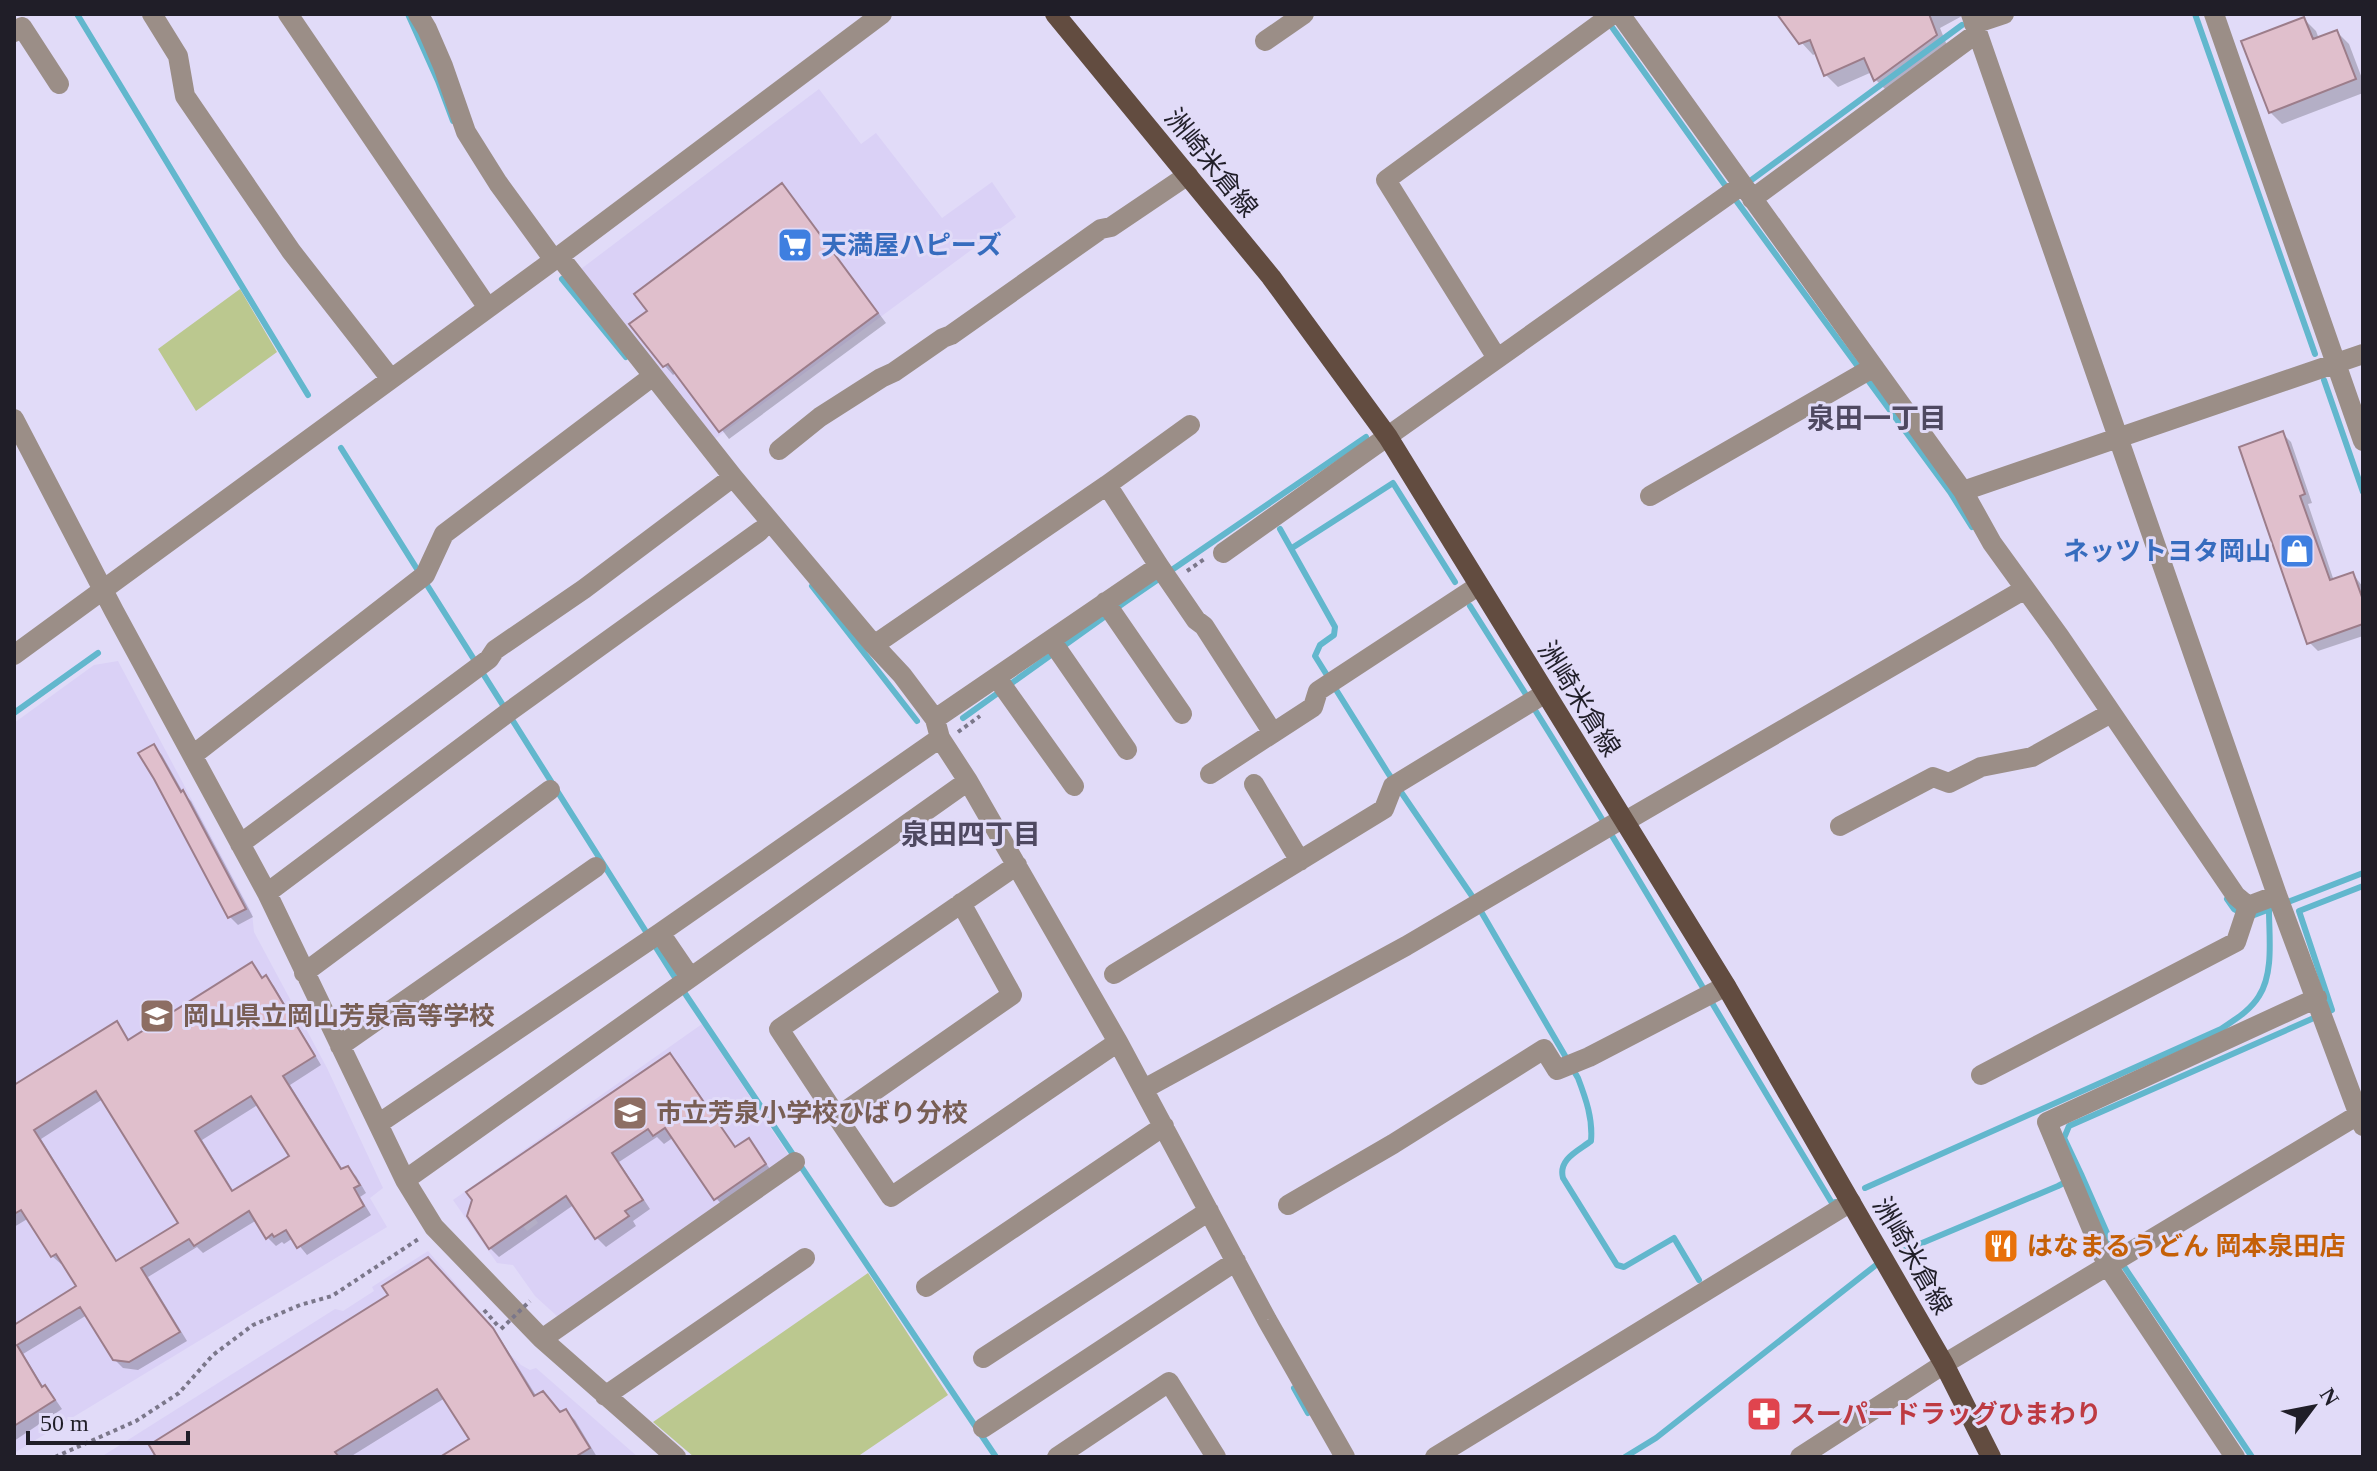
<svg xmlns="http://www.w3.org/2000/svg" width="2377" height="1471" viewBox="0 0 2377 1471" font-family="'Times New Roman','Noto Sans JP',serif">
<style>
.built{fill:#dad1f6;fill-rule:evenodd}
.green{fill:#bbc88f}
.shadow{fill:#0003;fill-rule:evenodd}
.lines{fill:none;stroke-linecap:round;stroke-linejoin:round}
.stream{stroke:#62b7cd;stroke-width:6}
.building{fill:#e0bfcc;stroke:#9c7d8a;stroke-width:2;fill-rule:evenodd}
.path{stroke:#7b778a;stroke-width:4;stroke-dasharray:4 4;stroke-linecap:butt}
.minor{stroke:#9b8e87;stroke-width:20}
.major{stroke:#624c40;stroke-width:20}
.path-bridge{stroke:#7b778a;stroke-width:4;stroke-dasharray:4 4;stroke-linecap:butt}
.labels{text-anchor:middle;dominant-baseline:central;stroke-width:6;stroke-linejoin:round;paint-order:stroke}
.street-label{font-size:26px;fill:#201e28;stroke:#e1dbf8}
.shop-label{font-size:26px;font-weight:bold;fill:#366cbe;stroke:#e1dbf8;text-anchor:start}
.education-label{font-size:26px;font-weight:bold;fill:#785e54;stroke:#e1dbf8;text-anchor:start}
.food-label{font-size:26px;font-weight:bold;fill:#c56008;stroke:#e1dbf8;text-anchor:start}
.health-label{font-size:26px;font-weight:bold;fill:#be3a42;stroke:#e1dbf8;text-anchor:start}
.neighbourhood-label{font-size:28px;font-weight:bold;fill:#4f4961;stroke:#e1dbf8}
</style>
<rect width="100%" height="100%" fill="#e1dbf8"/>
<!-- built -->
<path class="built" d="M819,89L861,144L876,133L942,218L992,182L1016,217L712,441L577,272Z
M118,661L252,913L254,932L327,1068L383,1188L370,1198L387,1227L14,1453V723L94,665Z
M702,1024L791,1159L558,1317L535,1296L513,1265L497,1263L453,1200ZM670,1053L736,1150L749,1138L766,1164L714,1199L640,1092L658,1133L653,1136L648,1129L597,1153L628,1177L643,1199L625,1211L628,1217L595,1239L547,1156L534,1217L538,1223L527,1231L523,1226L489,1249L467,1216L468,1210L475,1205L467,1193Z
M428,1251L492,1326L510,1354L521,1365L530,1370L536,1368L638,1457H548L428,1258L382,1286L416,1341L361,1312L149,1445L156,1457H101L335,1309L343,1311L374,1291L372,1287Z
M422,1365L469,1439L440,1457H339L335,1452Z"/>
<!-- green -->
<path class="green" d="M240,289L277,352L196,411L158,349Z
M868,1273L948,1395L857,1457H694L653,1422Z"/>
<!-- shadow -->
<path class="shadow" d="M1780,14H1964V15L1940,28L1948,48L1888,92L1876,80L1872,72L1838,87L1826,75L1817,53L1813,55L1801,42Z
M2304,19L2316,31L2319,39L2337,32L2349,44L2363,81V93L2282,124L2270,112Z
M791,195L886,323L729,439L677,372L673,375L665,366L632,325Z
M2282,433L2291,442L2312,503L2308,504L2334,581L2353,574L2363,587V636L2318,651L2309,642Z
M154,747L162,755L184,794L191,801L253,917L238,925L230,917L156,778Z
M251,964L264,979L266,978L274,986L321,1065L290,1085L343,1170L347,1168L356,1176L366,1193L360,1197L371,1215L307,1255L293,1238L284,1244L282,1242L276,1246L267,1237L257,1220L203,1253L197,1247L148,1277L187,1341L138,1370L123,1368L114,1359L87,1315L23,1354L44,1388L53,1396L62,1409L14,1441V1327L79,1287L64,1262L61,1264L52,1256L29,1218L14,1227V1087L116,1023L130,1041ZM103,1099L181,1223L118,1263L41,1139ZM259,1104L291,1157L234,1192L202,1140Z
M670,1056L679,1064L736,1149L749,1141L774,1174L724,1207L716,1198L674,1137L664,1144L657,1137L619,1162L650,1209L633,1221L636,1226L606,1247L597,1238L575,1204L499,1257L490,1248L469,1215Z
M437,1269L501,1340L537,1397L561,1414L566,1411L575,1420L597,1457H444L472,1440L445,1398L350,1457H158Z"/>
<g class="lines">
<!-- stream -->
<path class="stream" d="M77,14L308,395
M408,14L438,81L453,121
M2195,14L2315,354
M1609,23L1732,195L1950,492L1972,527
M1746,184L1962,25
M562,279L626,357
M2324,380L2363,492
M341,448L417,569
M1280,529L1335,627L1334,635L1320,645L1315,656L1388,773L1472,896L1578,1078C1586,1099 1593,1119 1591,1141C1578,1151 1558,1159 1563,1178L1617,1265L1624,1267L1674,1238L1699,1280
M1292,548L1393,483L1455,582
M427,585L686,995L996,1457
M812,586L917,721
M1470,606L1525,693
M1535,710C1637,873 1732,1039 1832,1203L1835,1202
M14,713L98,653
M963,718L1125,602L1366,437
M2227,899L2234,909L2249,917L2363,873
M2081,1174L2114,1249
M1865,1188L2221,1029C2234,1020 2250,1011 2259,996C2274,973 2269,936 2269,910
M1903,1251L2058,1186L2081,1174L2064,1138L2069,1126L2332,1010L2299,911L2363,886
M2125,1268L2252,1457
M1294,1388L1308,1413
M1625,1457L1656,1438L1876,1265"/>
</g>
<!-- building -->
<path class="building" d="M1777,14H1929L1937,35L1874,81L1864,58L1824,76L1810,40L1799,44Z
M2304,17L2313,39L2337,30L2356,79L2269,113L2241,41Z
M782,183L878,313L719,432L668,364L663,367L629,324L647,311L634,294Z
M2283,431L2305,494L2300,496L2330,580L2353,572L2363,600V624L2307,644L2239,447Z
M154,744L181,792L183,790L246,909L228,918L154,779L138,753Z
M252,962L262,978L266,975L315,1056L283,1076L341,1169L348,1166L360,1185L354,1188L364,1206L297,1248L286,1230L274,1237L272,1234L266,1239L249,1211L194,1246L189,1239L141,1268L180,1332L129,1362L113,1360L80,1307L17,1345L42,1387L45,1385L55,1400L14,1426V1325L76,1286L56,1254L51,1257L21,1210L14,1214V1085L117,1021L128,1040ZM96,1091L178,1223L116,1261L34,1130ZM251,1096L289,1156L232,1191L195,1131Z
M670,1053L735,1147L749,1138L766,1164L714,1200L665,1128L653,1136L648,1129L612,1153L643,1200L625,1211L629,1216L595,1239L566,1196L489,1249L467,1216L472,1200L466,1192Z
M428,1257L493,1328L534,1396L543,1391L560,1412L566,1409L590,1448L575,1457H440L469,1439L437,1389L335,1452L339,1457H156L149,1445L388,1295L382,1286Z"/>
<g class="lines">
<!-- path -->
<path class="path" d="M1187,571L1206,558
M958,732L980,716
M484,1310L499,1327
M55,1457L136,1421L179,1393L213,1355L253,1325L300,1305L332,1296L420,1238"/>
<!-- minor -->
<path class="minor" d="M152,14L178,56L185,96L291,251L391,379
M288,14L488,308
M418,14L427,29L443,66L466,132L498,183L554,260
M1620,14L1963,491L1992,543L2060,637L2236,896L2248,906L2277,895
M1971,14L2277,895L2363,1126
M2214,14L2363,441
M1974,24L2004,14
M14,32L22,27L59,84
M1265,41L1304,14
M1752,199L1977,33
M559,256L733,477L874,645L902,675L935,719L940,738L968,781L1118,1042L1267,1320L1345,1457
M1497,358L1386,180L1613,14
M14,419L114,611L267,893L405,1180L434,1227L542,1339L676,1457
M779,450L820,417L881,378L894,372L943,338L951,335L1101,229L1111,227L1188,175
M1107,485L1190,425
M1963,491L2363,354
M1650,496L1874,367
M1223,553L1742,185
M1159,566L1196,620L1204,626L1273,733
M1105,602L1182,714
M1051,640L1127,750
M874,645L1107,485L1159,566L935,719
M14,655L554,260L882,14
M997,678L1074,786
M193,755L425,575L444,534L653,376
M1210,774L1313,707L1318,691L1478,586
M1254,784L1300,861
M1624,822L2025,589
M1840,826L1933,777L1949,783L1981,767L2032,757L2111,713
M240,844L489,659L495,650L584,589L733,477
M267,893L510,711L760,531
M961,903L1012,995L837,1117L779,1029L1017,865
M660,933L690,977
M304,973L550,790
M1114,974L1384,809L1393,786L1544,694
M340,1046L596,867
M1981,1075L2236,942L2248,906
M1144,1089L1406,946L1622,819
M837,1117L891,1197L1118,1042
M378,1124L660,933L940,738
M405,1180L968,781
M1288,1205L1393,1144L1544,1049L1557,1070L1589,1057L1726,986
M926,1287L1164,1126
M542,1339L795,1162
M983,1358L1209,1211
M605,1396L805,1258
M983,1428L1236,1261
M1057,1457L1169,1382L1216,1457
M1435,1457L1851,1202
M1800,1457L1944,1364L2363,1112
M2235,1457L2107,1265L2047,1122L2317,998"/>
<!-- major -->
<path class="major" d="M1055,14L1271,277L1388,437L1726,986L1944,1364L1991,1457"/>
<!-- path-bridge -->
<path class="path-bridge" d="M501,1329L530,1301"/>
</g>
<!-- icons -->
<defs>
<symbol id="supermarket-square" viewBox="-11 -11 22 22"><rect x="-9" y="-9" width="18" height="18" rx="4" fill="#3f7fe0" stroke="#e1dbf8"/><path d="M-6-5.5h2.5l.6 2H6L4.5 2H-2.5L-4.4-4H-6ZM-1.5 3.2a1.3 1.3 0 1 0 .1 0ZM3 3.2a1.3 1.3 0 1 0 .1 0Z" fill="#fff"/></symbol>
<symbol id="shop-square" viewBox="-11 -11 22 22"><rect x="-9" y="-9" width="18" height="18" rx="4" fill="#3f7fe0" stroke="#e1dbf8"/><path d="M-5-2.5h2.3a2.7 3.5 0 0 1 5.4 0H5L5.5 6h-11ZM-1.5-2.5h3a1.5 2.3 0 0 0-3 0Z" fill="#fff"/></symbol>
<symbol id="school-square" viewBox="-11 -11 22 22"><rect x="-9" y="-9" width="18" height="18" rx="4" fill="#8d6e63" stroke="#e1dbf8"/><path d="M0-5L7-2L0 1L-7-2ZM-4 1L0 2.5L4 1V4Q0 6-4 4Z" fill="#fff"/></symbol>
<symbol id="restaurant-square" viewBox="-11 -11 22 22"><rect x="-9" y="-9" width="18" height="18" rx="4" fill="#e8710a" stroke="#e1dbf8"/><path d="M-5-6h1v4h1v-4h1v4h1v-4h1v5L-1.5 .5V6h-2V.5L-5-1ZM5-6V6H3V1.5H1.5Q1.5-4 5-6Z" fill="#fff"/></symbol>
<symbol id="pharmacy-square" viewBox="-11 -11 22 22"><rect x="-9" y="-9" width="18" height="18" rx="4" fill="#e0444e" stroke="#e1dbf8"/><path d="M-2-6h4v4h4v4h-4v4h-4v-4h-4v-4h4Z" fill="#fff"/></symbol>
</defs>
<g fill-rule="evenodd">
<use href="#supermarket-square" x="775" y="225" width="40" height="40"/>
<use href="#shop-square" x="2277" y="531" width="40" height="40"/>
<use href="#school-square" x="137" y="996" width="40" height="40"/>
<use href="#school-square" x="610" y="1093" width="40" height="40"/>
<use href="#restaurant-square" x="1981" y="1226" width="40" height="40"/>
<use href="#pharmacy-square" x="1744" y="1394" width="40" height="40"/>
</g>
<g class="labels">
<!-- street labels -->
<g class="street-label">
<text transform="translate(1211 163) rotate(51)">洲崎米倉線</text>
<text transform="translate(1579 699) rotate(58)">洲崎米倉線</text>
<text transform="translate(1912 1256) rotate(60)">洲崎米倉線</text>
</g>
<!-- shop labels -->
<g class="shop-label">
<text x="821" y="245">天満屋ハピーズ</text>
<text x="2271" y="551" text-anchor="end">ネッツトヨタ岡山</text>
</g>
<!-- education labels -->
<g class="education-label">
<text x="183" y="1016">岡山県立岡山芳泉高等学校</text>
<text x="656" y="1113">市立芳泉小学校ひばり分校</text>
</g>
<!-- food labels -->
<g class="food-label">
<text x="2027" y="1246">はなまるうどん 岡本泉田店</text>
</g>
<!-- health labels -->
<g class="health-label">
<text x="1790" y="1414">スーパードラッグひまわり</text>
</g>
<!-- neighbourhood labels -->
<g class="neighbourhood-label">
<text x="1877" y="418">泉田一丁目</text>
<text x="971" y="834">泉田四丁目</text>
</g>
</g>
<!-- border -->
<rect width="2377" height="1471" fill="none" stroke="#201e28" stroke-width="32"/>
<!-- north arrow -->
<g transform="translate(2313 1407) rotate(58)" stroke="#e1dbf8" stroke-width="6" paint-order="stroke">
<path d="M0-6L14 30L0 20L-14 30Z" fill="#201e28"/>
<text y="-12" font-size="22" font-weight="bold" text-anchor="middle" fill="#201e28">N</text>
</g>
<!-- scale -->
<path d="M28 1431v12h160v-12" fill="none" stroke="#201e28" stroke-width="4"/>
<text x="40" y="1431" font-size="24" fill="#201e28" stroke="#e1dbf8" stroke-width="6" paint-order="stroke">50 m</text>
</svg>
